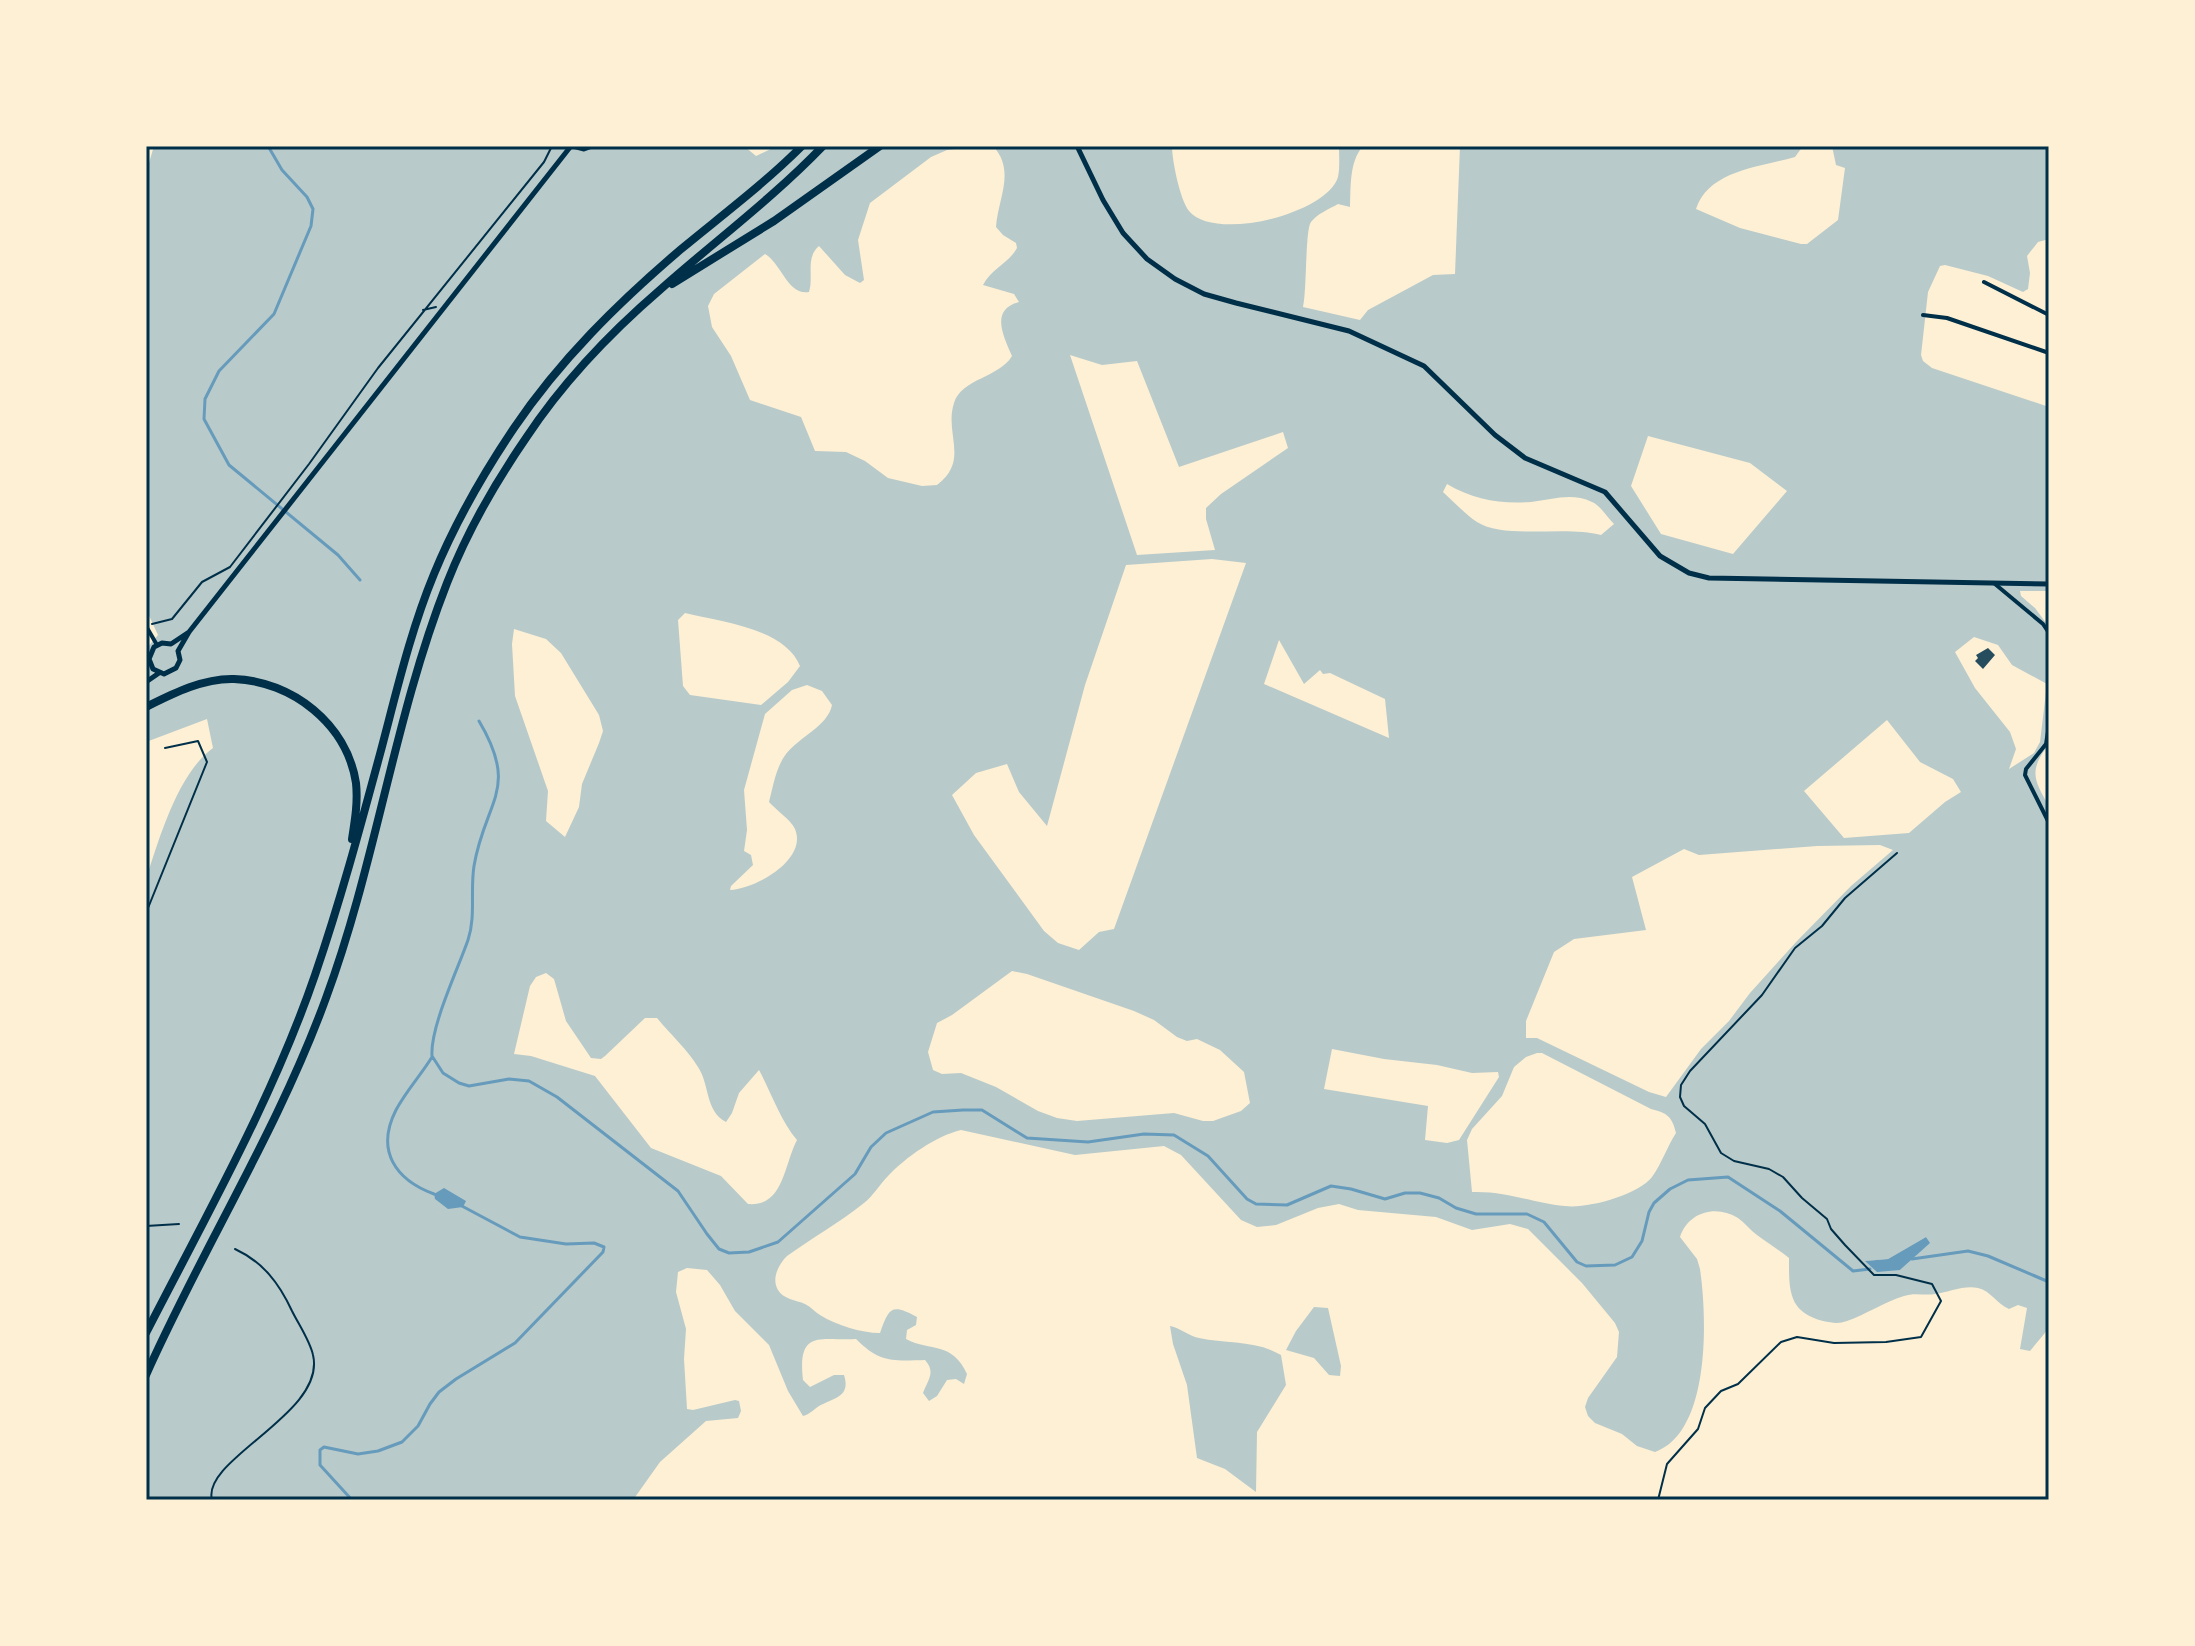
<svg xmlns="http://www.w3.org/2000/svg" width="2195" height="1646" viewBox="0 0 2195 1646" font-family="'Open Sans',sans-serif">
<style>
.green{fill:#b9caca;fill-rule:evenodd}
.water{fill:#669bbc}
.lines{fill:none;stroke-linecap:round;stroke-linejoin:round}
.stream{stroke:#669bbc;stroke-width:3}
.building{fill:#264d5e}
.path{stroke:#003049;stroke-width:2}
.minor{stroke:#003049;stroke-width:4}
.tertiary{stroke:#003049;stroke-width:5}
.motorway{stroke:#003049;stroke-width:8}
.neatline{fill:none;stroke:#003049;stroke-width:3}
</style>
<rect width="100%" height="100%" fill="#fdf0d5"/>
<!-- green -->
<path class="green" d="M154,146H744L756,156L777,146H980L947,150L931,157L870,203L858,240L864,280L860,283L845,275L819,246C805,258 814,276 809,292C788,296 781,263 765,254L714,294L708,306L712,327L731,356L750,400L801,417L815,451L846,452L865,461L888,478L922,486L937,485C970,460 944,434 954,403C962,378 999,378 1012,356C1003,335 990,310 1019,302L1014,294L983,285C991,269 1009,263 1017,248L1016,243L1003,235L996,227C998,198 1016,171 993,146H1172C1172,160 1180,200 1189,211C1214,242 1327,214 1338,177C1340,168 1339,155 1339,146H1363C1349,162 1351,187 1350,207L1338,204C1329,209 1317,214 1311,222C1305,230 1307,290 1303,307L1360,320L1368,310L1433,275L1455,274L1460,146H1803L1795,157C1761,167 1709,170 1696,209L1740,228L1801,244H1807L1838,220L1845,168L1836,165L1832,146H2049V239L2038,242L2027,256L2030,273L2028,289L2023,292L1988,276L1945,265L1940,266L1928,292L1921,355L1923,361L1932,368L2049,407V591H2020L2021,596L2035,608L2049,627V744C2029,770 2033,779 2049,806V1328L2030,1351L2020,1349L2027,1308L2018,1305L2009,1309C1997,1304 1991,1291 1978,1288C1964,1285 1949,1292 1935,1294C1925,1296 1915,1292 1904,1296C1884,1302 1867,1314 1847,1321C1839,1324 1832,1323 1823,1321C1788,1312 1789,1290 1789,1258C1779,1250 1768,1243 1757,1235C1750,1230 1745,1223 1738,1218C1716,1204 1688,1212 1680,1237L1697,1259L1700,1269C1707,1317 1711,1432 1655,1452L1637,1446L1622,1434L1595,1423L1588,1416L1585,1407L1588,1398L1617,1357L1619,1332L1615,1323L1582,1283L1528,1229L1510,1224L1472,1230L1436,1217L1358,1210L1339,1204L1318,1208L1276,1225L1257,1227L1241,1220L1181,1155L1164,1146L1075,1155L961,1130C936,1136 906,1157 888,1176C879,1185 874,1195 864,1203C839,1223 812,1238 787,1256C779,1264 771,1278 778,1290C783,1299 796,1300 805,1304C811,1307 815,1312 820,1315C836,1325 861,1333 880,1333C889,1308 891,1303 917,1317L916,1325L907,1330L906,1339C931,1352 952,1341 967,1374L964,1384L956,1379L947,1380L937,1396L929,1401L923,1393C928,1380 936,1372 925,1360C893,1361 880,1363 856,1339C821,1341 797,1328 803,1380L810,1387L834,1375H844C851,1397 834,1398 819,1406C813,1410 810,1414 803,1416L788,1391L769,1345L735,1311L720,1285L707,1270L687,1268L678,1272L676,1292L686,1329L684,1359L687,1409L693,1410L735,1400L739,1401L741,1411L738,1418L706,1421L660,1462L633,1500H146V879C159,839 178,773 213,748L207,719L146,742V649L158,635L146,609V173ZM1070,355L1102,365L1137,361L1179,467L1283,432L1288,448L1221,494L1206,508V519L1215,550L1137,555ZM1648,436L1750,463L1787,491L1733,554L1661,534L1631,486ZM1447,484C1474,500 1500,504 1531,502C1552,500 1571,492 1592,502C1600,505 1607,517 1614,524L1601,535C1566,525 1505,540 1477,522C1465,514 1454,502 1443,492ZM1212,559L1246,563L1114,929L1099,932L1079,950L1058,943L1044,931L974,835L952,795L976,773L1007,764L1019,792L1047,826L1085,685L1126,565ZM685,613C721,622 785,628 800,666L788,682L761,705L690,695L683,686L678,620ZM514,629L546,639L561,653L599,715L603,731L599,743L582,784L579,807L565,837L546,821L548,791L515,696L512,644ZM1974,637L1998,645L2012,665L2047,684L2040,742L2034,753L2009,769L2016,749L2010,732L1975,688L1955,652ZM1279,640L1304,684L1320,670L1323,674L1330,673L1385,699L1389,738L1264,684ZM807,685L822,691L832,705C828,726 799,737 786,754C776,767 773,787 769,802C776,810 791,820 795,829C808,860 755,889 730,890L731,886L753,865L751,855L744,851L747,830L744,790L765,714L792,690ZM1887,720L1920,762L1953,779L1961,792L1945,802L1909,833L1844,838L1804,791ZM1880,845L1893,850L1851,886L1797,941L1750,993L1729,1021L1701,1049L1666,1097L1649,1092L1537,1038H1526V1021L1554,952L1574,939L1646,930L1632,877L1684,849L1699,855L1817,846ZM1012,971L1027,974L1134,1011L1154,1020L1177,1037L1187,1041L1197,1039L1220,1050L1244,1072L1250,1103L1241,1111L1213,1121H1203L1174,1113L1077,1121L1057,1118L1038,1111L996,1087L961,1073L942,1074L933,1070L928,1052L937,1023L952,1015ZM546,973L554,979L566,1021L591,1058L601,1059L605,1056L645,1018H657C670,1034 688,1050 698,1067C710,1085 705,1111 726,1122L732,1113L739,1093L759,1070C772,1094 780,1120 797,1140C784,1164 784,1207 748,1204L721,1176L651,1148L595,1076L531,1056L514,1054L530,986L536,977ZM1332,1049L1384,1059L1437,1065L1472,1073L1498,1072L1499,1077L1459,1140L1447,1143L1425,1140L1428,1106L1324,1089ZM1537,1053H1542L1651,1109C1667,1113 1672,1116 1676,1133C1667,1147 1662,1163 1652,1177C1638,1195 1587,1209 1565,1206C1531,1203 1509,1191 1472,1192L1467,1140L1472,1129L1502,1096L1514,1067L1526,1057ZM1926,1237L1929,1243L1900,1270L1866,1261L1888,1259Z
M1314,1307L1328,1308L1341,1366L1340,1376L1329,1375L1314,1358L1286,1350L1296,1331Z
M1170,1326C1181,1328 1188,1336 1199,1338C1227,1344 1256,1340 1281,1355L1286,1385L1257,1432L1256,1492L1225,1469L1197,1458L1187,1385L1173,1344Z"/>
<!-- water -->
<path class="water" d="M444,1188L466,1201L463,1207L448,1209L435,1199L434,1194Z
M1926,1237L1930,1243L1900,1270L1877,1272L1865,1261L1888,1259Z"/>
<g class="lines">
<!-- stream -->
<path class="stream" d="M268,146L282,170L307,197L313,209L311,226L274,314L219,371L205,399L204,419L229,465L338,555L360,580
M479,721C520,790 485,800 474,866C470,891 476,916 468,940C458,969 430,1027 432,1056L443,1073L459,1083L469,1086L509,1079L529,1081L557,1097L678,1191L707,1234L719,1249L729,1253L749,1252L778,1242L855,1174L871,1147L886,1133L933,1112L963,1110H982L1027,1138L1088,1142L1144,1134L1174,1135L1208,1156L1247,1199L1256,1204L1287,1205L1331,1186L1351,1189L1385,1199L1405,1193H1420L1439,1198L1456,1208L1476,1214H1527L1544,1222L1577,1262L1586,1266L1615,1265L1632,1257L1642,1241L1649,1212L1654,1203L1670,1189L1688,1180L1728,1177L1780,1211L1853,1271L1870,1269
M432,1057C421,1075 406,1091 396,1110C375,1151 396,1180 434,1194
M1912,1259L1968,1251L1988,1256L2049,1282
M352,1500L320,1465V1450L324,1447L358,1454L378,1451L402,1442L418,1426L430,1404L439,1392L456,1379L515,1343L603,1252L604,1247L594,1243L566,1244L520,1237L460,1205"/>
</g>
<!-- building -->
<path class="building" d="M1988,648L1995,655L1983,669L1975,661L1978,658L1976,655Z"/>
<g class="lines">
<!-- path -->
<path class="path" d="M423,310L436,307
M152,624L172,619L202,582L230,567L309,464L378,368L544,162L552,146
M146,913L207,762L198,741L165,748
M146,1226L179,1224
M212,1500C201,1459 327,1413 313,1355C310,1341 299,1325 292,1311C279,1283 263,1262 235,1249
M1658,1500L1667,1464L1698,1429L1705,1408L1721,1391L1738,1384L1781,1342L1797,1337L1834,1343L1886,1342L1921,1337L1941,1301L1932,1284L1896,1275H1874L1845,1245L1831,1229L1827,1219L1802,1198L1783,1177L1769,1169L1734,1161L1721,1153L1705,1124L1684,1106L1680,1097L1681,1085L1690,1071L1762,995L1795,948L1822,926L1845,898L1897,853"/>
<!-- minor -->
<path class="minor" d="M1984,282L2049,315
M1923,315L1947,318L2049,353
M1995,584L2043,624L2049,633
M146,626L157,645
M2049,725L2046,744L2026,769L2025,775L2049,823"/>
<!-- tertiary -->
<path class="tertiary" d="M573,146L584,149L592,146
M1077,146L1103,200L1123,233L1147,259L1175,279L1204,294L1236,303L1349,331L1424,366L1495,435L1525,458L1605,492L1660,556L1689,573L1709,578L2049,584
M189,632L171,644L162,643L154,647L149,659L153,669L164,674L176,668L180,660L178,651L189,632L571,146
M146,682L159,673"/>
<!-- motorway -->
<path class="motorway" d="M672,284L774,221L880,146
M146,707C172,694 203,678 234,679C292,681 347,724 356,783C358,802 355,820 352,839
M146,1333C206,1216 272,1100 315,975C340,902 360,828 380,754C396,694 410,632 434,574C455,523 483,474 514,428C560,360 618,303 680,250C721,216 764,184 802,146
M146,1375C203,1247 278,1130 326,998C376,863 394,718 447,583C467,532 495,483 526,438C563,382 611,332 661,289C715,241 773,198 823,146"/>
</g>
<!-- border -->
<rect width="2195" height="1646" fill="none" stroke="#fdf0d5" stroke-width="296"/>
<rect x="148" y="148" width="1899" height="1350" class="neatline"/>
</svg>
